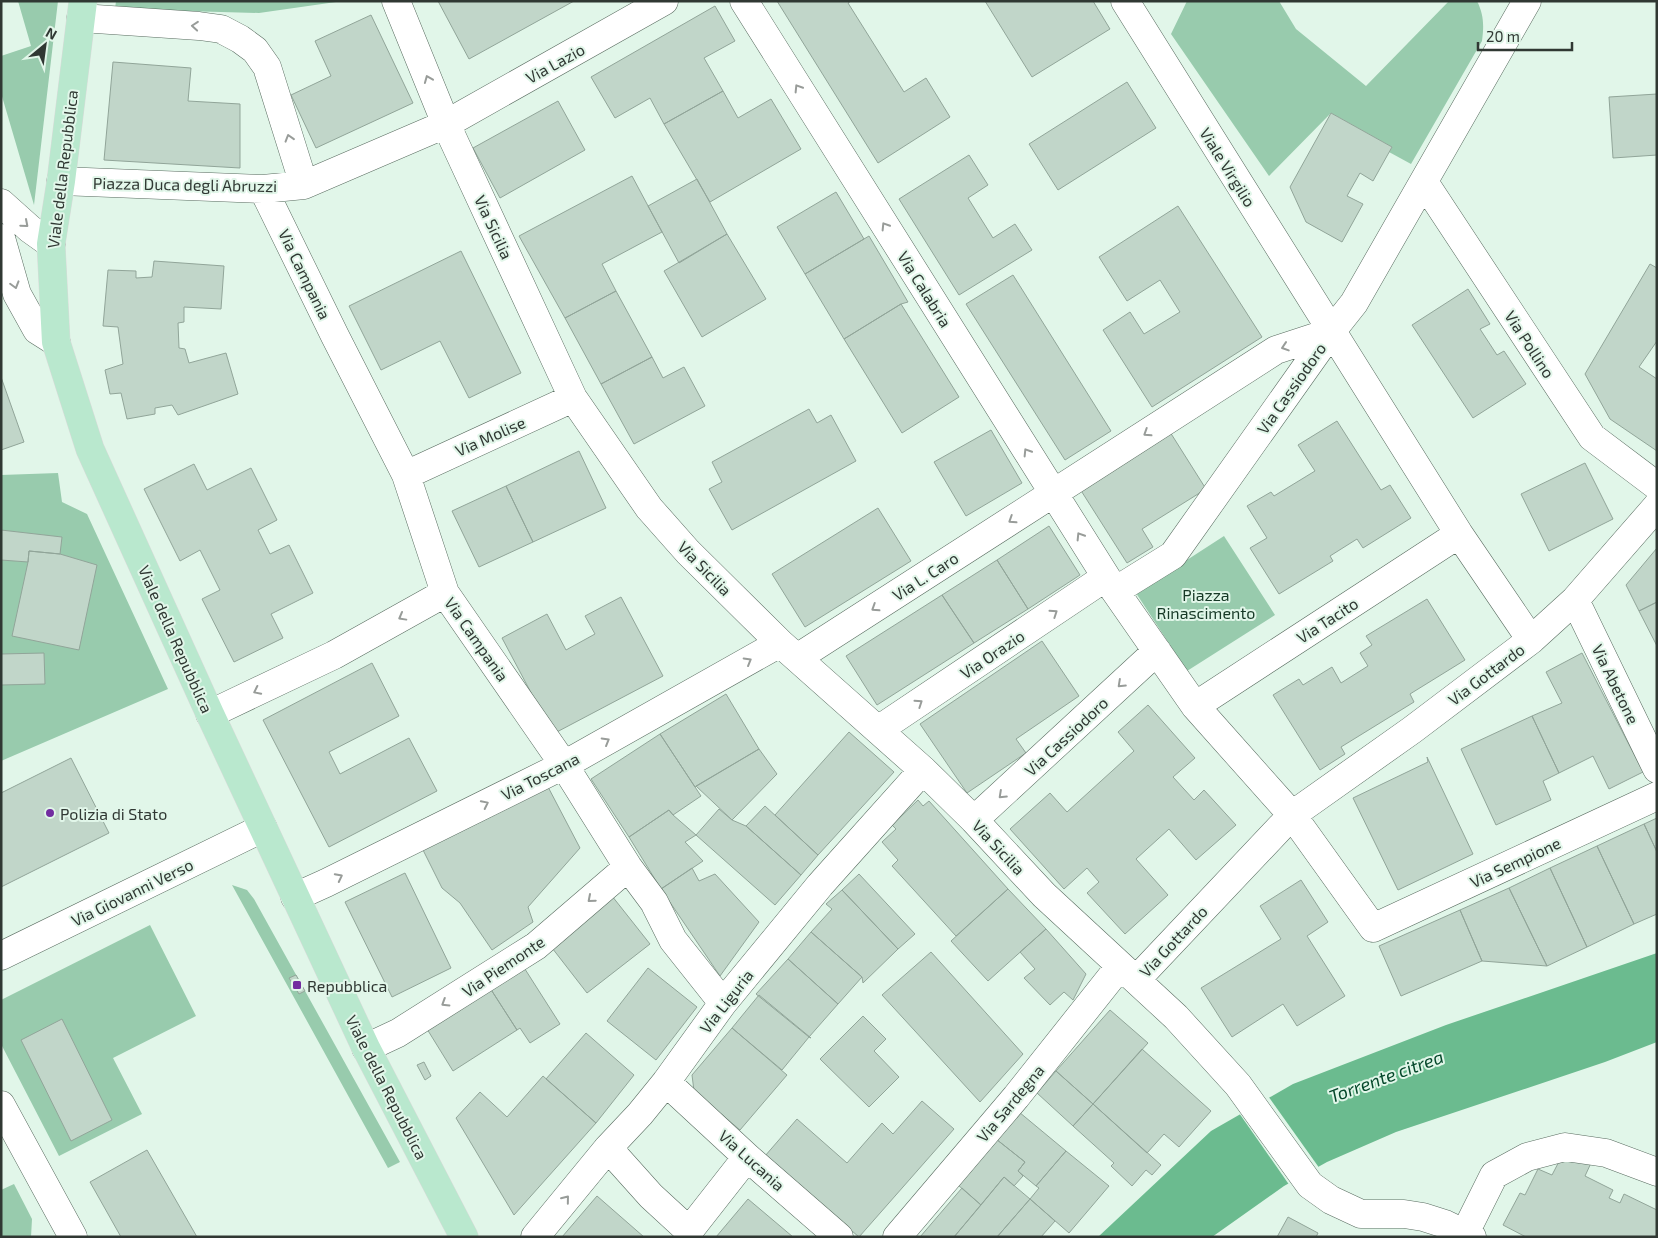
<svg xmlns="http://www.w3.org/2000/svg" width="1658" height="1238" viewBox="0 0 1658 1238" font-family="'Exo 2',sans-serif">
<style>
.green{fill:#98cbad}
.water{fill:#6bbb8f}
.pier{fill:#e1f6e9}
.building{fill:#c1d6c9;stroke:#91a599}
.lines{fill:none;stroke-linecap:round;stroke-linejoin:round}
.minor-casing{stroke:#596c60;stroke-width:29}
.major-casing{stroke:#dadbda;stroke-width:29}
.minor{stroke:#fff;stroke-width:28}
.major{stroke:#b9e8ce;stroke-width:28}
.oneway{stroke:#989c99}
.poi-dot{fill:#722ca0;stroke:#e1f6e9;stroke-width:2}
.labels{text-anchor:middle;dominant-baseline:central;stroke-width:4;stroke-linejoin:round;paint-order:stroke}
.street-label{font-size:16px;fill:#303833;stroke:#e1f6e9}
.park-label{font-size:16px;fill:#163926;stroke:#e1f6e9}
.poi-label{font-size:16px;fill:#303833;stroke:#e1f6e9;text-anchor:start}
.water-label{font-size:18px;font-style:italic;fill:#05482b;stroke:#e1f6e9}
</style>
<rect width="100%" height="100%" fill="#e1f6e9"/>
<!-- green -->
<path class="green" d="M18,1H58L34,205L1,93V56L31,46Z
M116,1H343L259,13L115,9Z
M1187,1H1279L1296,29L1366,86L1449,1H1477C1484,15 1484,26 1482,41L1411,164L1389,152L1392,147L1331,113L1269,176L1171,34Z
M58,473L62,502L87,514L168,689L1,761V475Z
M1224,536L1275,615L1187,671L1136,593Z
M232,885L247,890L254,899L400,1162L388,1168Z
M150,925L196,1016L113,1058L142,1114L59,1156L1,1044V1000Z
M14,1184L32,1219L31,1237H1V1190Z"/>
<!-- water -->
<path class="water" d="M1657,953V1042L1605,1062L1396,1132L1327,1162L1284,1186L1212,1237H1098L1211,1131L1293,1084L1446,1025Z"/>
<!-- pier -->
<path class="pier" d="M1268,1096L1320,1169L1290,1186L1239,1113Z"/>
<!-- building -->
<path class="building" d="M438,1H574L469,59Z
M777,1H851L848,3L904,92L926,78L950,117L878,163Z
M985,1H1093L1110,29L1032,77Z
M715,6L735,41L704,58L723,91L664,124L650,98L615,118L591,77Z
M371,15L413,103L316,148L291,95L331,76L315,41Z
M113,62L191,68L188,101L240,104V168L104,160Z
M1127,82L1156,128L1058,190L1029,144Z
M723,91L738,118L771,99L801,149L710,202L664,124Z
M1657,94V155L1613,158L1609,97Z
M558,101L585,150L500,198L473,148Z
M1331,113L1392,147L1373,181L1360,173L1347,196L1363,204L1342,242L1306,222L1290,187Z
M969,155L988,185L968,198L993,238L1015,224L1032,250L959,295L899,199Z
M632,176L662,232L602,264L616,291L565,318L519,236Z
M697,179L727,234L679,263L648,206Z
M836,192L864,239L805,274L777,227Z
M1178,206L1262,337L1152,407L1103,330L1130,312L1144,334L1180,312L1160,280L1127,301L1099,257Z
M727,234L766,299L702,337L664,271Z
M869,236L908,302L901,304L844,339L805,274Z
M461,251L521,373L469,398L440,341L381,370L349,306Z
M154,261L224,266L221,309L184,307V322L178,323L179,348L185,349L189,363L226,353L238,394L178,415L172,405L155,408V414L127,419L121,393L110,394L105,370L123,364L118,327L103,326L108,270L136,271V278L152,277Z
M1650,264L1657,268V341L1639,367L1657,379V451L1610,419L1585,374Z
M1013,275L1111,431L1065,460L966,304Z
M1468,289L1490,324L1480,329L1497,355L1504,351L1526,384L1473,418L1412,325Z
M616,291L652,357L601,384L565,318Z
M901,304L959,397L902,433L844,339Z
M652,357L663,378L684,367L705,406L634,444L601,384Z
M1,377L24,442L1,450Z
M809,409L817,423L831,415L856,461L732,530L709,489L722,482L712,462Z
M1337,421L1381,490L1390,485L1411,518L1363,548L1357,539L1330,556L1333,561L1279,594L1250,548L1267,538L1247,506L1271,492L1274,496L1315,471L1298,445Z
M991,430L1022,483L966,516L934,462Z
M1170,432L1206,489L1142,529L1153,547L1127,563L1080,489Z
M579,451L606,508L533,542L506,486Z
M1585,463L1613,519L1549,551L1521,494Z
M194,464L207,490L251,468L277,520L258,530L270,554L289,545L313,593L271,614L283,638L234,662L202,599L220,590L200,550L180,561L144,489Z
M506,486L533,542L479,567L452,511Z
M878,508L911,561L805,627L772,574Z
M1049,526L1080,575L1028,609L997,560Z
M1,530L62,537L60,554L29,551L28,562L1,560Z
M1657,548V602L1639,611L1626,585Z
M29,551L60,554L97,565L79,650L12,636L28,562Z
M997,560L1028,609L974,643L942,595Z
M942,595L974,643L877,705L846,656Z
M621,597L663,676L553,734L502,638L547,614L566,650L595,634L585,616Z
M1427,599L1465,660L1410,694L1414,702L1341,747L1345,754L1320,770L1273,695L1299,679L1303,685L1332,667L1341,683L1368,666L1360,653L1372,645L1366,636Z
M1657,602V646L1639,611Z
M1042,641L1079,696L1016,739L1026,753L967,793L920,724Z
M44,653L45,684L1,685V654Z
M1582,653L1643,772L1609,789L1593,756L1559,773L1532,716L1562,703L1546,672Z
M372,663L399,716L329,752L340,774L409,738L437,791L329,847L263,720Z
M726,694L759,749L695,787L660,734Z
M1148,705L1195,758L1173,777L1194,800L1204,790L1236,825L1196,860L1169,829L1136,859L1168,895L1125,934L1087,893L1099,882L1087,868L1064,889L1010,829L1050,793L1067,812L1134,751L1118,732Z
M1532,716L1559,773L1543,781L1551,800L1496,825L1461,749Z
M849,732L894,772L818,855L775,815Z
M660,734L701,796L673,815L669,810L629,837L591,779Z
M759,749L777,774L732,820L696,786Z
M1427,757L1473,854L1398,890L1353,798L1428,762Z
M71,758L109,833L1,887V793Z
M547,785L580,848L528,907L533,922L492,950L460,903L442,888L422,848Z
M918,800L923,806L929,801L1008,889L956,936L892,866L898,860L882,842L896,829L892,825Z
M765,806L818,855L801,875L746,826Z
M719,809L732,820L746,826L801,875L775,905L696,835Z
M669,810L673,815L696,835L685,842L703,861L661,889L629,837Z
M1657,818V852L1644,824Z
M1644,824L1657,852V914L1634,924L1597,846Z
M1597,846L1634,924L1587,947L1550,868Z
M692,868L699,881L715,874L759,922L720,976L661,889Z
M1550,868L1587,947L1547,966L1509,888Z
M405,873L451,968L392,997L345,902Z
M859,874L915,934L898,949L842,890Z
M1301,880L1328,922L1307,936L1345,996L1297,1026L1283,1004L1232,1037L1201,988L1281,939L1260,906Z
M1509,888L1547,966L1482,961L1460,910Z
M1008,889L1046,929L988,981L951,941Z
M842,890L898,949L863,983L862,977L811,932L832,909L826,904Z
M612,896L650,944L587,993L549,944Z
M1460,910L1482,961L1401,996L1379,946Z
M1046,929L1086,974L1073,1000L1064,992L1050,1005L1024,978L1035,969L1020,952Z
M811,932L862,977L838,1004L788,959Z
M931,952L1023,1054L980,1102L882,995Z
M788,959L838,1004L809,1037L756,994Z
M523,966L560,1024L530,1043L520,1028L517,1030L490,988Z
M648,968L697,1007L656,1060L607,1021Z
M296,975L305,991L299,994L289,978Z
M490,988L517,1030L453,1071L427,1029Z
M759,995L811,1038L809,1037L782,1070L732,1028Z
M1110,1010L1148,1043L1093,1104L1056,1071Z
M863,1016L886,1039L874,1051L899,1077L869,1107L820,1059Z
M62,1019L112,1120L71,1141L21,1040Z
M732,1028L787,1075L740,1130L694,1091L692,1075Z
M586,1033L634,1075L596,1123L546,1079Z
M1142,1049L1211,1111L1179,1147L1164,1134L1147,1153L1093,1104Z
M424,1062L431,1076L425,1080L417,1065Z
M1056,1071L1093,1104L1073,1126L1037,1093Z
M543,1076L596,1123L514,1215L456,1118L480,1092L507,1117Z
M922,1101L954,1129L859,1237L765,1156L797,1119L847,1163L882,1123L893,1134Z
M1093,1104L1161,1165L1152,1175L1146,1170L1132,1186L1111,1166L1114,1163L1073,1126Z
M1019,1112L1066,1151L1036,1186L1018,1171L1025,1162L996,1139Z
M996,1139L1025,1162L1018,1171L1023,1176L1014,1186L1004,1177L981,1205L958,1185Z
M147,1150L197,1237H121L90,1182Z
M1565,1150L1591,1163L1585,1176L1613,1190L1609,1198L1620,1203L1624,1194L1657,1210V1237H1526L1503,1225L1520,1193L1525,1195L1538,1169L1552,1175Z
M1066,1151L1109,1186L1069,1233L1030,1199L1039,1188L1036,1186Z
M1004,1177L1030,1199L997,1237H954Z
M962,1188L981,1205L954,1237H920Z
M597,1196L644,1237H562Z
M748,1199L793,1237H716Z
M1030,1199L1055,1221L1041,1237H997Z
M1288,1217L1318,1233L1316,1237H1277Z"/>
<g class="lines">
<defs>
<path id="minor" d="M396,1L446,124L573,398L649,508L688,552L780,643L923,770L974,820L1044,895L1176,1017L1238,1085L1310,1185L1331,1200L1361,1214H1404L1423,1217L1445,1224L1472,1237
M744,1L1115,591L1195,706L1292,815L1373,928L1657,796
M1125,1L1459,534L1531,640
M81,18L199,26L221,29L240,39L255,50L267,67L304,185
M61,181L263,189L304,185L446,124L664,1
M1424,182L1592,437L1657,486
M263,189L335,336L406,475L445,593L564,765L628,867L654,902L673,940L723,1003
M1,203L30,229L51,244
M1,238L17,294L37,330L56,342
M406,475L573,398
M1115,591L1173,555L1331,332L1354,303L1527,1
M1575,600L1657,769
M797,658L1276,350L1331,332
M1195,706L1459,534
M210,714L334,655L445,593
M878,730L1106,577
M974,820L1157,651
M295,897L326,883L564,765L780,643
M1,956L263,828
M1136,980L1292,815L1412,730L1531,640L1575,600L1657,506
M366,1048L398,1033L536,946L628,867
M666,1082L747,1157L839,1237
M1,1105L73,1237
M608,1148L651,1196L689,1231
M1465,1233L1494,1175L1527,1157L1565,1147L1606,1153L1657,1172
M535,1237L608,1148L640,1114L666,1082L723,1003L820,885L923,770
M689,1237V1231L747,1157
M897,1237L1016,1097L1120,966"/>
<path id="major" d="M83,1L61,181L51,244L56,342L90,449L210,714L366,1048L464,1237"/>
</defs>
<!-- minor casing -->
<use href="#minor" class="minor-casing"/>
<!-- major casing -->
<use href="#major" class="major-casing"/>
<!-- minor -->
<use href="#minor" class="minor"/>
<!-- major -->
<use href="#major" class="major"/>
</g>
<!-- one-way arrows -->
<defs><path id="oneway-chevron" d="M-2-3.5L2.5 0L-2 3.5" fill="none" stroke-width="1.6" stroke-linecap="round" stroke-linejoin="round" transform="scale(1.25)"/></defs>
<g class="oneway">
<use href="#oneway-chevron" transform="translate(195 26) rotate(-175)"/>
<use href="#oneway-chevron" transform="translate(428 79) rotate(-112)"/>
<use href="#oneway-chevron" transform="translate(798 88) rotate(-122)"/>
<use href="#oneway-chevron" transform="translate(289 138) rotate(-107)"/>
<use href="#oneway-chevron" transform="translate(25 224) rotate(41)"/>
<use href="#oneway-chevron" transform="translate(885 226) rotate(-122)"/>
<use href="#oneway-chevron" transform="translate(15 285) rotate(74)"/>
<use href="#oneway-chevron" transform="translate(1285 347) rotate(162)"/>
<use href="#oneway-chevron" transform="translate(1147 433) rotate(147)"/>
<use href="#oneway-chevron" transform="translate(1027 452) rotate(-122)"/>
<use href="#oneway-chevron" transform="translate(1012 520) rotate(147)"/>
<use href="#oneway-chevron" transform="translate(1080 536) rotate(-122)"/>
<use href="#oneway-chevron" transform="translate(875 608) rotate(147)"/>
<use href="#oneway-chevron" transform="translate(1054 613) rotate(-34)"/>
<use href="#oneway-chevron" transform="translate(402 617) rotate(151)"/>
<use href="#oneway-chevron" transform="translate(748 661) rotate(-30)"/>
<use href="#oneway-chevron" transform="translate(1121 684) rotate(137)"/>
<use href="#oneway-chevron" transform="translate(257 691) rotate(154)"/>
<use href="#oneway-chevron" transform="translate(919 703) rotate(-34)"/>
<use href="#oneway-chevron" transform="translate(606 741) rotate(-30)"/>
<use href="#oneway-chevron" transform="translate(1002 795) rotate(137)"/>
<use href="#oneway-chevron" transform="translate(485 804) rotate(-26)"/>
<use href="#oneway-chevron" transform="translate(339 877) rotate(-27)"/>
<use href="#oneway-chevron" transform="translate(591 899) rotate(139)"/>
<use href="#oneway-chevron" transform="translate(445 1003) rotate(148)"/>
<use href="#oneway-chevron" transform="translate(566 1199) rotate(-51)"/>
</g>
<!-- markers -->
<g class="poi-dot">
<circle cx="50" cy="813" r="5"/>
<rect x="292" y="980" width="10" height="10" rx="2.5"/>
</g>
<g class="labels">
<!-- street labels -->
<g class="street-label">
<text transform="translate(555 63) rotate(-29)">Via Lazio</text>
<text transform="translate(1228 167) rotate(58)">Viale Virgilio</text>
<text transform="translate(62 169) rotate(-83)">Viale della Repubblica</text>
<text transform="translate(185 184) rotate(1)">Piazza Duca degli Abruzzi</text>
<text transform="translate(494 227) rotate(65)">Via Sicilia</text>
<text transform="translate(305 274) rotate(64)">Via Campania</text>
<text transform="translate(925 289) rotate(58)">Via Calabria</text>
<text transform="translate(1530 344) rotate(57)">Via Pollino</text>
<text transform="translate(1291 388) rotate(-55)">Via Cassiodoro</text>
<text transform="translate(490 436) rotate(-24)">Via Molise</text>
<text transform="translate(705 568) rotate(46)">Via Sicilia</text>
<text transform="translate(925 576) rotate(-33)">Via L. Caro</text>
<text transform="translate(1327 620) rotate(-33)">Via Tacito</text>
<text transform="translate(176 639) rotate(66)">Viale della Repubblica</text>
<text transform="translate(477 639) rotate(55)">Via Campania</text>
<text transform="translate(992 654) rotate(-34)">Via Orazio</text>
<text transform="translate(1486 674) rotate(-37)">Via Gottardo</text>
<text transform="translate(1616 684) rotate(64)">Via Abetone</text>
<text transform="translate(1066 736) rotate(-43)">Via Cassiodoro</text>
<text transform="translate(540 776) rotate(-27)">Via Toscana</text>
<text transform="translate(999 847) rotate(47)">Via Sicilia</text>
<text transform="translate(1515 862) rotate(-25)">Via Sempione</text>
<text transform="translate(132 892) rotate(-26)">Via Giovanni Verso</text>
<text transform="translate(1173 941) rotate(-47)">Via Gottardo</text>
<text transform="translate(503 966) rotate(-34)">Via Piemonte</text>
<text transform="translate(726 1001) rotate(-52)">Via Liguria</text>
<text transform="translate(387 1087) rotate(63)">Viale della Repubblica</text>
<text transform="translate(1010 1103) rotate(-50)">Via Sardegna</text>
<text transform="translate(752 1160) rotate(42)">Via Lucania</text>
</g>
<!-- park labels -->
<g class="park-label">
<text x="1206" y="594">Piazza<tspan x="1206" dy="18">Rinascimento</tspan></text>
</g>
<!-- poi labels -->
<g class="poi-label">
<text x="60" y="813">Polizia di Stato</text>
<text x="307" y="985">Repubblica</text>
</g>
<!-- water labels -->
<g class="water-label">
<text transform="translate(1386 1076) rotate(-20)">Torrente citrea</text>
</g>
</g>
<!-- border -->
<rect width="1658" height="1238" fill="none" stroke="#303833" stroke-width="5"/>
<!-- north arrow -->
<g transform="translate(45 45) rotate(29)" stroke="#e1f6e9" stroke-width="4" paint-order="stroke">
<path d="M0-4L9 19L0 12L-9 19Z" fill="#303833"/>
<text y="-8" font-size="14" font-weight="bold" text-anchor="middle" fill="#303833">N</text>
</g>
<!-- scale -->
<path d="M1478 42v8h94v-8" fill="none" stroke="#303833" stroke-width="2.5"/>
<text x="1486" y="42" font-size="15" fill="#303833" stroke="#e1f6e9" stroke-width="4" paint-order="stroke">20 m</text>
</svg>
